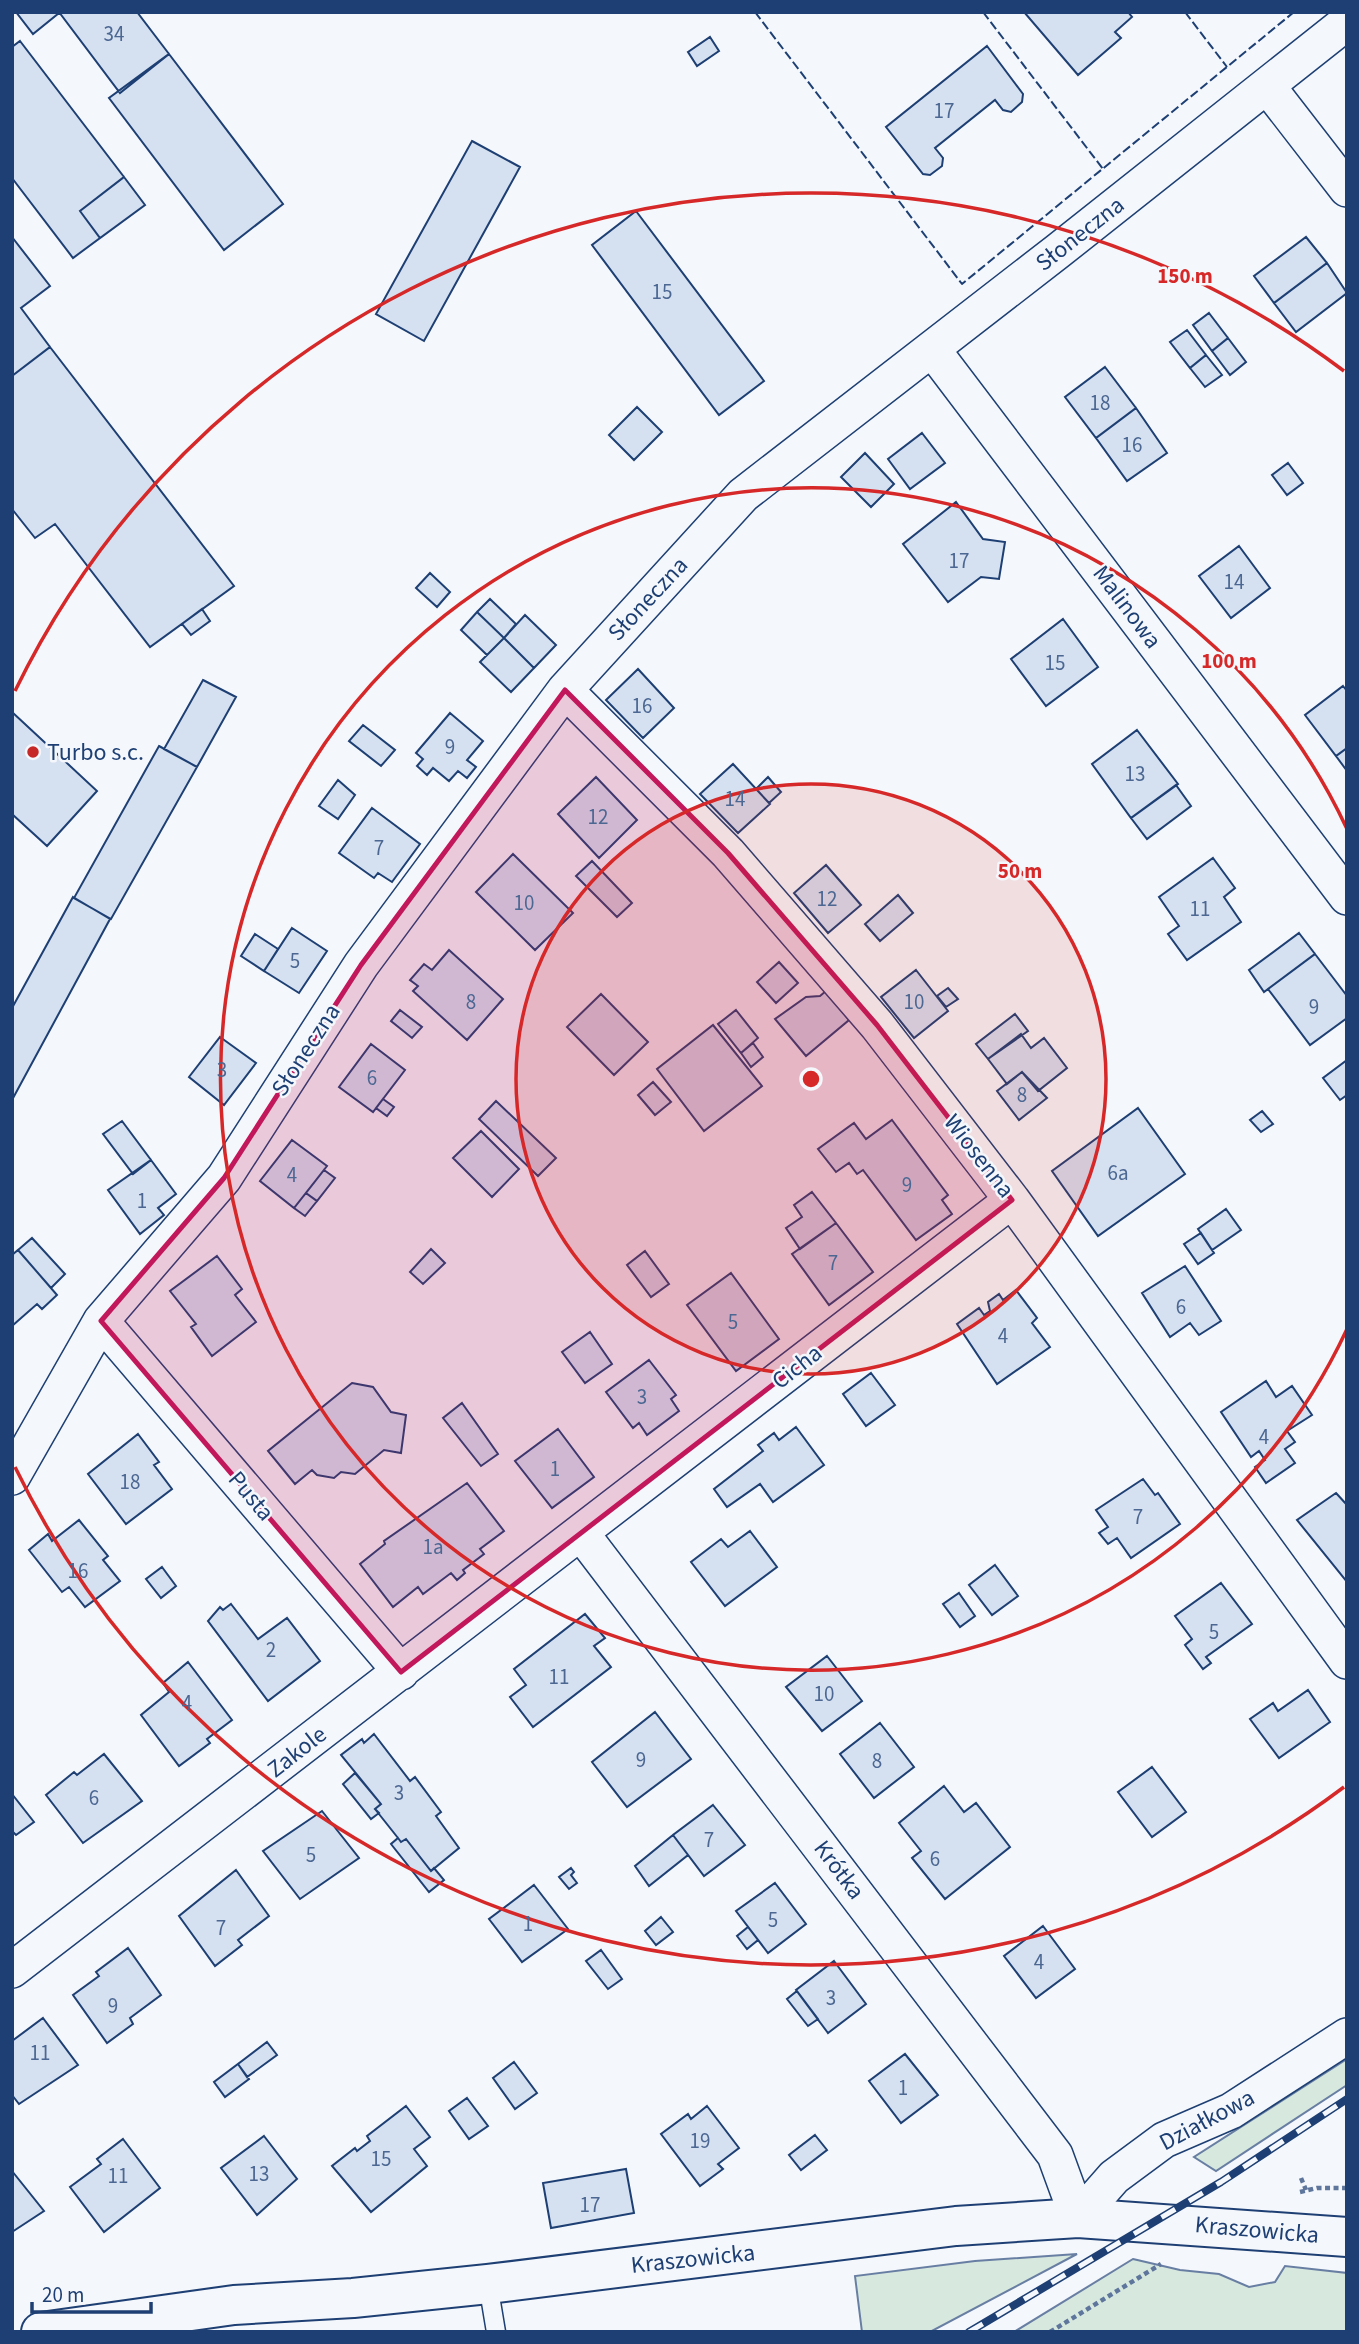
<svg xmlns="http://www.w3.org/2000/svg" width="1359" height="2344" viewBox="0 0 1359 2344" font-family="'Source Sans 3',sans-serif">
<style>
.green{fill:#d7e8df;stroke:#687fa3;stroke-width:2}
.building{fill:#d5e0f0;stroke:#1d3f73;stroke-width:2}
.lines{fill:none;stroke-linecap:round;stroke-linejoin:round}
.service-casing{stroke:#1d3f73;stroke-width:21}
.minor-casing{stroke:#1d3f73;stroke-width:38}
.tertiary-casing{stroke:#1d3f73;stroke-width:42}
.path{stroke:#5e769c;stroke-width:4.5;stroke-dasharray:5 3.5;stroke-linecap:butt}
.service{stroke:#f4f7fb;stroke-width:18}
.minor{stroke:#f4f7fb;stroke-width:35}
.tertiary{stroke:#f4f7fb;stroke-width:38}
.rail-casing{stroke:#1d3f73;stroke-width:8}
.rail{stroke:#f4f7fb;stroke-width:5;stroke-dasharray:16;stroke-linecap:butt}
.fence{stroke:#1d3f73;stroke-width:2;stroke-dasharray:9 3.5;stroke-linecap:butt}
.marked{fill:#c2185b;fill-opacity:0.2;stroke:#c2185b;stroke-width:5;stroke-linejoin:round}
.ring{fill:none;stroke:#d62828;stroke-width:3.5}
.poi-dot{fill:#c62828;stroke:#f4f7fb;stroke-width:2.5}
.labels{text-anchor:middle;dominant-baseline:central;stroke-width:5;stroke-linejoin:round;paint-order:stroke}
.number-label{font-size:21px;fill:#4b6792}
.street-label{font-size:24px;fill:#1d3f73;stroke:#f4f7fb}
.poi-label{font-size:24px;fill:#1d3f73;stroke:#f4f7fb;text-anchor:start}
.centre{fill:#d62828;stroke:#f4f7fb;stroke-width:3.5}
.ring-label{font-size:21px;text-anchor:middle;font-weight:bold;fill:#d62828;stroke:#f4f7fb;stroke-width:5;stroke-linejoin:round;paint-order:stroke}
</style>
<rect width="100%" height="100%" fill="#f4f7fb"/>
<!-- green -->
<path class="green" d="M1347,2059V2085L1216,2171L1194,2157Z
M1077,2254L930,2332H862L855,2276L975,2261Z
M1133,2259L1180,2270L1219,2274L1249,2287L1275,2282L1285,2266L1347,2273V2332H1014Z"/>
<!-- building -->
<path class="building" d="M16,12H59V13L33,34Z
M59,12H137L169,54L120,93Z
M1024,12H1128L1132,17L1115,32L1121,38L1078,75Z
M710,37L719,51L697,66L688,52Z
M20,41L124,177L80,211L100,238L73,258L12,178V47Z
M987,46L1023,94L1022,102L1011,112L1003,110L995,100L935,148L943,158L942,166L930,175L923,174L886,127Z
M169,54L283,204L224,250L109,98Z
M472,141L520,167L424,341L376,314Z
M124,177L145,205L100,238L80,211Z
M636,211L764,381L719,415L592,245Z
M12,237L50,286L21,308L50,347L12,376Z
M1306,237L1327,263L1274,303L1254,276Z
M1327,263L1347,293L1296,332L1274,303Z
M1209,313L1228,338L1212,351L1193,325Z
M1187,330L1206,355L1190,368L1170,342Z
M1228,338L1246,362L1230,375L1212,351Z
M50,347L234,586L150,647L55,524L35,538L12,509V376Z
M1206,355L1222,375L1205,387L1190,368Z
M1105,367L1136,408L1096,438L1065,397Z
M637,407L662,432L634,460L609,435Z
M1136,408L1167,453L1127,481L1096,438Z
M922,433L945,463L910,489L888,459Z
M865,453L894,484L871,507L841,477Z
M1288,463L1303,483L1287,495L1272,475Z
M956,502L983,539L1005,542L999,579L981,577L948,602L903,544Z
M1239,546L1270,588L1231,618L1199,576Z
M430,573L450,592L437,607L416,588Z
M490,599L516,624L504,638L477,612Z
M202,609L210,621L191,635L182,624Z
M477,612L504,638L487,655L461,630Z
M525,615L556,645L534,668L504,638Z
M1063,619L1098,667L1046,706L1011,659Z
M504,638L534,668L511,692L480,662Z
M638,669L674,708L643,738L606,700Z
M203,680L236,697L197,767L164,749Z
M1343,686L1347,691V748L1336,756L1305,715Z
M12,712L97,791L47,846L12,814Z
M450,713L483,741L467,760L476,767L467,778L458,771L449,781L433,768L427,775L417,766L423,759L416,753Z
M363,725L395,750L381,766L349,741Z
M1137,730L1178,784L1131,818L1092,764Z
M159,746L197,767L111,919L74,898Z
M1347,748V771L1336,756Z
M733,764L770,804L738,833L700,794Z
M596,777L637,820L599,858L558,814Z
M768,777L781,792L769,803L756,789Z
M338,780L355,795L338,819L319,806Z
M1176,785L1191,806L1147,839L1131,818Z
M372,808L420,844L392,882L378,873L374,878L339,853Z
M513,854L573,913L535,950L476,892Z
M1213,858L1235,888L1224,897L1241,922L1187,960L1168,934L1179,926L1159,897Z
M592,861L632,903L617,917L576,876Z
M826,865L861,905L828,933L794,893Z
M898,895L913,913L880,941L865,924Z
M73,897L110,919L12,1100V1008Z
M292,928L327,951L299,993L264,971Z
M1299,933L1315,954L1264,992L1249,970Z
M255,934L278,949L264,971L241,956Z
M449,950L503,999L467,1040L413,991L418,986L410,980L424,964L432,970Z
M1315,954L1347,996V1018L1310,1045L1268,989Z
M779,962L798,983L776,1003L757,982Z
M916,970L948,1011L914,1038L881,997Z
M948,988L958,999L946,1007L937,996Z
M826,991L849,1020L806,1056L775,1019L806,997L820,996Z
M601,994L648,1042L614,1075L567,1027Z
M400,1010L422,1027L412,1038L391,1021Z
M736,1010L758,1038L741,1053L718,1024Z
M1015,1014L1028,1031L988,1059L976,1044Z
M713,1025L762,1086L704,1131L657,1069Z
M1021,1034L1031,1048L1044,1038L1067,1068L1038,1091L1022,1072L1007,1084L988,1059Z
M220,1037L256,1063L224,1105L189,1077Z
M753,1043L763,1057L751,1067L741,1053Z
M371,1044L405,1070L373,1112L339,1087Z
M1347,1060V1095L1340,1100L1323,1078Z
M1022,1072L1047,1098L1019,1120L997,1091Z
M653,1082L671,1102L655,1115L638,1095Z
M383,1099L394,1107L387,1116L376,1108Z
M496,1101L556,1158L538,1176L479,1119Z
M1138,1108L1185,1174L1098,1236L1052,1171Z
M1262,1111L1273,1124L1261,1132L1250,1120Z
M892,1120L948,1195L942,1200L952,1214L916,1240L863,1170L857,1174L849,1163L836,1172L818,1149L854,1123L866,1139Z
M122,1121L151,1160L133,1174L103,1134Z
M481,1131L519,1169L492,1197L453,1158Z
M292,1140L327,1166L294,1208L260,1181Z
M151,1160L176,1194L158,1208L164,1215L140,1234L108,1190Z
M324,1170L335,1178L317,1201L306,1193Z
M812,1192L836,1223L800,1249L786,1228L802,1217L794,1205Z
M306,1193L317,1201L305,1216L294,1208Z
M1226,1209L1241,1230L1212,1250L1198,1229Z
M836,1223L873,1272L829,1305L792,1254Z
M1201,1233L1214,1253L1198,1264L1184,1244Z
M32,1238L65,1274L51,1288L18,1250Z
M431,1249L445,1263L423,1284L410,1272Z
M18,1250L57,1295L42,1309L37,1304L12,1326V1255Z
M645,1251L669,1284L651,1297L627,1265Z
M217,1256L242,1289L235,1295L256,1322L212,1356L191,1327L196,1324L170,1291Z
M1185,1266L1221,1321L1199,1335L1190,1323L1170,1337L1142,1293Z
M731,1273L779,1339L736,1371L687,1305Z
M1016,1290L1037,1318L1032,1323L1050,1347L997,1384L957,1324L979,1308L984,1315L990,1311L988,1302L999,1294L1003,1300Z
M590,1332L612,1364L585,1383L562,1352Z
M649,1360L676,1395L671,1399L679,1411L647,1435L639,1423L633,1428L606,1392Z
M871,1373L895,1405L866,1426L843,1394Z
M1266,1381L1276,1397L1292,1386L1312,1415L1287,1431L1295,1442L1285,1449L1295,1463L1266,1483L1255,1467L1265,1460L1259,1451L1251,1457L1221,1412Z
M352,1383L373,1387L391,1412L406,1415L401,1453L384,1450L355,1474L341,1472L334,1478L317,1475L312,1470L295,1484L268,1451Z
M462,1403L498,1454L481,1466L443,1418Z
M796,1427L824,1465L773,1502L760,1484L727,1507L714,1489L763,1451L758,1445L774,1433L779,1440Z
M558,1429L594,1477L552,1508L515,1461Z
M138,1434L159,1462L154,1465L172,1489L126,1524L88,1474Z
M1143,1479L1155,1495L1158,1493L1180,1524L1131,1558L1117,1538L1108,1544L1099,1533L1108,1527L1096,1510Z
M467,1483L504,1531L480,1549L484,1554L463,1570L465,1573L457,1580L451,1573L423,1594L418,1587L393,1607L360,1564L385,1544L384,1541Z
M1336,1493L1347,1505V1582L1297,1520Z
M79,1520L108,1556L103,1560L120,1581L85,1607L69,1587L62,1592L29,1550L48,1534L52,1541Z
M750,1531L777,1567L725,1606L691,1562L721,1539L728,1547Z
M995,1565L1018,1596L992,1615L969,1585Z
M162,1567L176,1586L161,1598L146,1579Z
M1221,1583L1252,1624L1206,1657L1211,1663L1203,1669L1185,1645L1192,1639L1175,1616Z
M959,1593L975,1616L960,1627L943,1604Z
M231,1604L258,1639L287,1618L320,1661L268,1701L208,1621L220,1607L223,1610Z
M585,1614L605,1638L594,1646L611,1667L533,1727L510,1697L526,1685L514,1669Z
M827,1656L862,1701L822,1731L786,1687Z
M188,1662L232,1720L207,1739L210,1743L179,1766L141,1715L169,1692L163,1683Z
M1308,1690L1330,1722L1279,1758L1250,1719L1273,1703L1278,1711Z
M655,1712L691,1759L627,1807L592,1762Z
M880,1723L914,1767L874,1798L840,1754Z
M374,1734L410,1781L415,1777L441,1812L436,1816L459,1848L431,1871L406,1839L401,1842L398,1838L375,1809L381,1804L341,1755L362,1739L364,1743Z
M104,1754L142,1801L83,1843L46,1795L74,1772L77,1775Z
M1152,1767L1186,1812L1152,1837L1118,1792Z
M355,1773L381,1804L375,1809L379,1813L371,1819L343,1784Z
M944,1786L964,1812L976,1803L1010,1847L945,1899L912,1858L921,1851L899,1823Z
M12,1794L34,1822L16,1835L12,1831Z
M713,1805L745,1845L704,1876L673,1835Z
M322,1811L359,1858L300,1899L263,1851Z
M673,1835L688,1855L649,1886L635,1866Z
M398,1838L401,1842L406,1839L431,1871L434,1868L444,1880L429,1892L391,1844Z
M571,1868L574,1872L571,1875L577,1883L569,1889L559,1877Z
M236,1870L269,1916L238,1940L242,1945L215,1966L179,1916Z
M775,1883L806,1924L768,1953L736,1911Z
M534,1885L568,1929L522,1962L489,1919Z
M661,1917L673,1932L656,1945L645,1931Z
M1043,1926L1075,1969L1036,1998L1004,1956Z
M748,1927L758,1940L747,1949L737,1936Z
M128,1948L161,1995L130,2018L133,2024L107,2043L73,1995L99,1976L96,1972Z
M601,1950L622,1979L608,1989L586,1961Z
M834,1961L866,2004L828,2033L796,1990Z
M797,1991L818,2019L808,2026L787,1999Z
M43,2018L78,2065L19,2104L12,2095V2041Z
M267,2042L277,2055L247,2077L238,2064Z
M905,2054L938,2095L901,2123L869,2081Z
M514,2062L537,2093L515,2109L493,2078Z
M238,2064L249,2079L225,2097L214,2082Z
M467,2098L488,2126L469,2139L449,2111Z
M406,2106L430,2137L414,2149L427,2166L371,2212L332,2166L355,2148L357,2151L370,2141L367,2136Z
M707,2106L739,2148L718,2164L723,2169L700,2186L661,2134L688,2114L691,2119Z
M815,2135L827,2150L801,2170L789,2155Z
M264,2136L297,2179L257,2215L221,2168Z
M123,2139L160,2188L104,2232L70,2187L101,2164L97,2159Z
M626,2169L634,2213L551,2228L543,2183Z
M12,2171L44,2211L12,2232Z"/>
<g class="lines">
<defs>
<path id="service" d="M488,2284L496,2332"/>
<path id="minor" d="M1268,87L1347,189
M932,349L1347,897
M565,690L728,853L877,1025L1012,1200L1347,1661
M101,1321L401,1672
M12,1477L101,1321L224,1178L361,965L565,690L743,495L1058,251L1347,22
M581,1533L1055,2155L1078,2218L1114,2177L1164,2140L1231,2111L1347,2036
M12,1970L1012,1200"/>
<path id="tertiary" d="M41,2332L234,2305L353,2298L488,2284L956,2226L1078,2218L1347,2237"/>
</defs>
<!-- service casing -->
<use href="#service" class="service-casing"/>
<!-- minor casing -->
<use href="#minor" class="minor-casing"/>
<!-- tertiary casing -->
<use href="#tertiary" class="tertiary-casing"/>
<!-- path -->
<path class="path" d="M1301,2178L1306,2190
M1300,2192L1317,2188H1347
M1050,2332L1161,2264"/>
<!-- service -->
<use href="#service" class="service"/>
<!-- minor -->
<use href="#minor" class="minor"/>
<!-- tertiary -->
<use href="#tertiary" class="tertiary"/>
<defs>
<path id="rail" d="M969,2332L1221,2182L1347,2099"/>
</defs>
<!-- rail casing -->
<use href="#rail" class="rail-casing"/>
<!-- rail -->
<use href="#rail" class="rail"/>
<!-- fence -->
<path class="fence" d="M755,12L962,284L1294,12
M983,12L1103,169
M1185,12L1227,67"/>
</g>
<!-- marked area -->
<path class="marked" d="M565,690L728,853L877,1025L1012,1200L401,1672L101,1321L224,1178L361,965Z"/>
<!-- distance rings -->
<circle cx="811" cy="1079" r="295" fill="#d62828" fill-opacity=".12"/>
<g class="ring">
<circle cx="811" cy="1079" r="295"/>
<path d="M1347 1329A591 591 0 1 1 1347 829"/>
<path d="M1344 1787A886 886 0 0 1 15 1467M15 691A886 886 0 0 1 1344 371"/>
</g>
<!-- markers -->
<circle class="poi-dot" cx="33" cy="752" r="7"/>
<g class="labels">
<!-- number labels -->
<g class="number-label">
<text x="114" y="34">34</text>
<text x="944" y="111">17</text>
<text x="662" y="292">15</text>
<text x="1100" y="403">18</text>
<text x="1132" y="445">16</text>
<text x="959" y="561">17</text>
<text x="1234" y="582">14</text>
<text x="1055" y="663">15</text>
<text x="642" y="706">16</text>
<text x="450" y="747">9</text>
<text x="1135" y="774">13</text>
<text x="735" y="799">14</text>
<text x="598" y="817">12</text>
<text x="379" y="848">7</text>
<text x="827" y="899">12</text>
<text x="524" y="903">10</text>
<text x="1200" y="909">11</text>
<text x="295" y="961">5</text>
<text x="471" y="1002">8</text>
<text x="914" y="1002">10</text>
<text x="1314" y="1007">9</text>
<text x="222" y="1070">3</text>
<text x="372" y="1078">6</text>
<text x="1022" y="1095">8</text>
<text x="1118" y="1173">6a</text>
<text x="292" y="1175">4</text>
<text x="907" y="1185">9</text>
<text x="142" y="1201">1</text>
<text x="833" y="1263">7</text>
<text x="1181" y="1307">6</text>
<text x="733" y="1322">5</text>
<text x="1003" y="1336">4</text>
<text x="642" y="1397">3</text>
<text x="1264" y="1437">4</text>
<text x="555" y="1469">1</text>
<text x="130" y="1482">18</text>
<text x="1138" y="1517">7</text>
<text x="433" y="1547">1a</text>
<text x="78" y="1571">16</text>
<text x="1214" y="1632">5</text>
<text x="271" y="1650">2</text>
<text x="559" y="1677">11</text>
<text x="824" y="1694">10</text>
<text x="187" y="1703">4</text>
<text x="641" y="1760">9</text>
<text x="877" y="1761">8</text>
<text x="399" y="1793">3</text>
<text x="94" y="1798">6</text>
<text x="709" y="1840">7</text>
<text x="311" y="1855">5</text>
<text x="935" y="1859">6</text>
<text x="773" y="1920">5</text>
<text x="528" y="1924">1</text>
<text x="221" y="1928">7</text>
<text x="1039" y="1962">4</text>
<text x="831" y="1998">3</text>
<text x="113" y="2006">9</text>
<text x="40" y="2053">11</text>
<text x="903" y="2088">1</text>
<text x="700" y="2141">19</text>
<text x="381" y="2159">15</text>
<text x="259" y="2174">13</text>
<text x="118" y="2176">11</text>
<text x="590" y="2205">17</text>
</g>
<!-- street labels -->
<g class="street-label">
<text transform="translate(1080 234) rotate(-38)">Słoneczna</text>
<text transform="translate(648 599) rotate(-47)">Słoneczna</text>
<text transform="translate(1127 607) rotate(53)">Malinowa</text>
<text transform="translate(306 1050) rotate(-57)">Słoneczna</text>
<text transform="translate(979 1156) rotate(52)">Wiosenna</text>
<text transform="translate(797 1367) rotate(-38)">Cicha</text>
<text transform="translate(251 1496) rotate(50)">Pusta</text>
<text transform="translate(297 1752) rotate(-38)">Zakole</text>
<text transform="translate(839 1870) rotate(53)">Krótka</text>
<text transform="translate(1207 2120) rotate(-28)">Działkowa</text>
<text transform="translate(1257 2230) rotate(5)">Kraszowicka</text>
<text transform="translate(693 2259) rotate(-6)">Kraszowicka</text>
</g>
<!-- poi labels -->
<g class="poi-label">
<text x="47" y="752">Turbo s.c.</text>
</g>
</g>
<circle cx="811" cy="1079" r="10" class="centre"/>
<g class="ring-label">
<text x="1185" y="283">150 m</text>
<text x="1229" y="668">100 m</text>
<text x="1020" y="878">50 m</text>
</g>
<!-- border -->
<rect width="1359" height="2344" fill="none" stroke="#1d3f73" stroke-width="28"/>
<!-- scale -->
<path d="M32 2302v10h119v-10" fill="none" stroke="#1d3f73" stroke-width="3.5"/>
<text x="42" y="2302" font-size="21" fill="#1d3f73" stroke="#f4f7fb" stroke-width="5" paint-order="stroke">20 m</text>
</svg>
